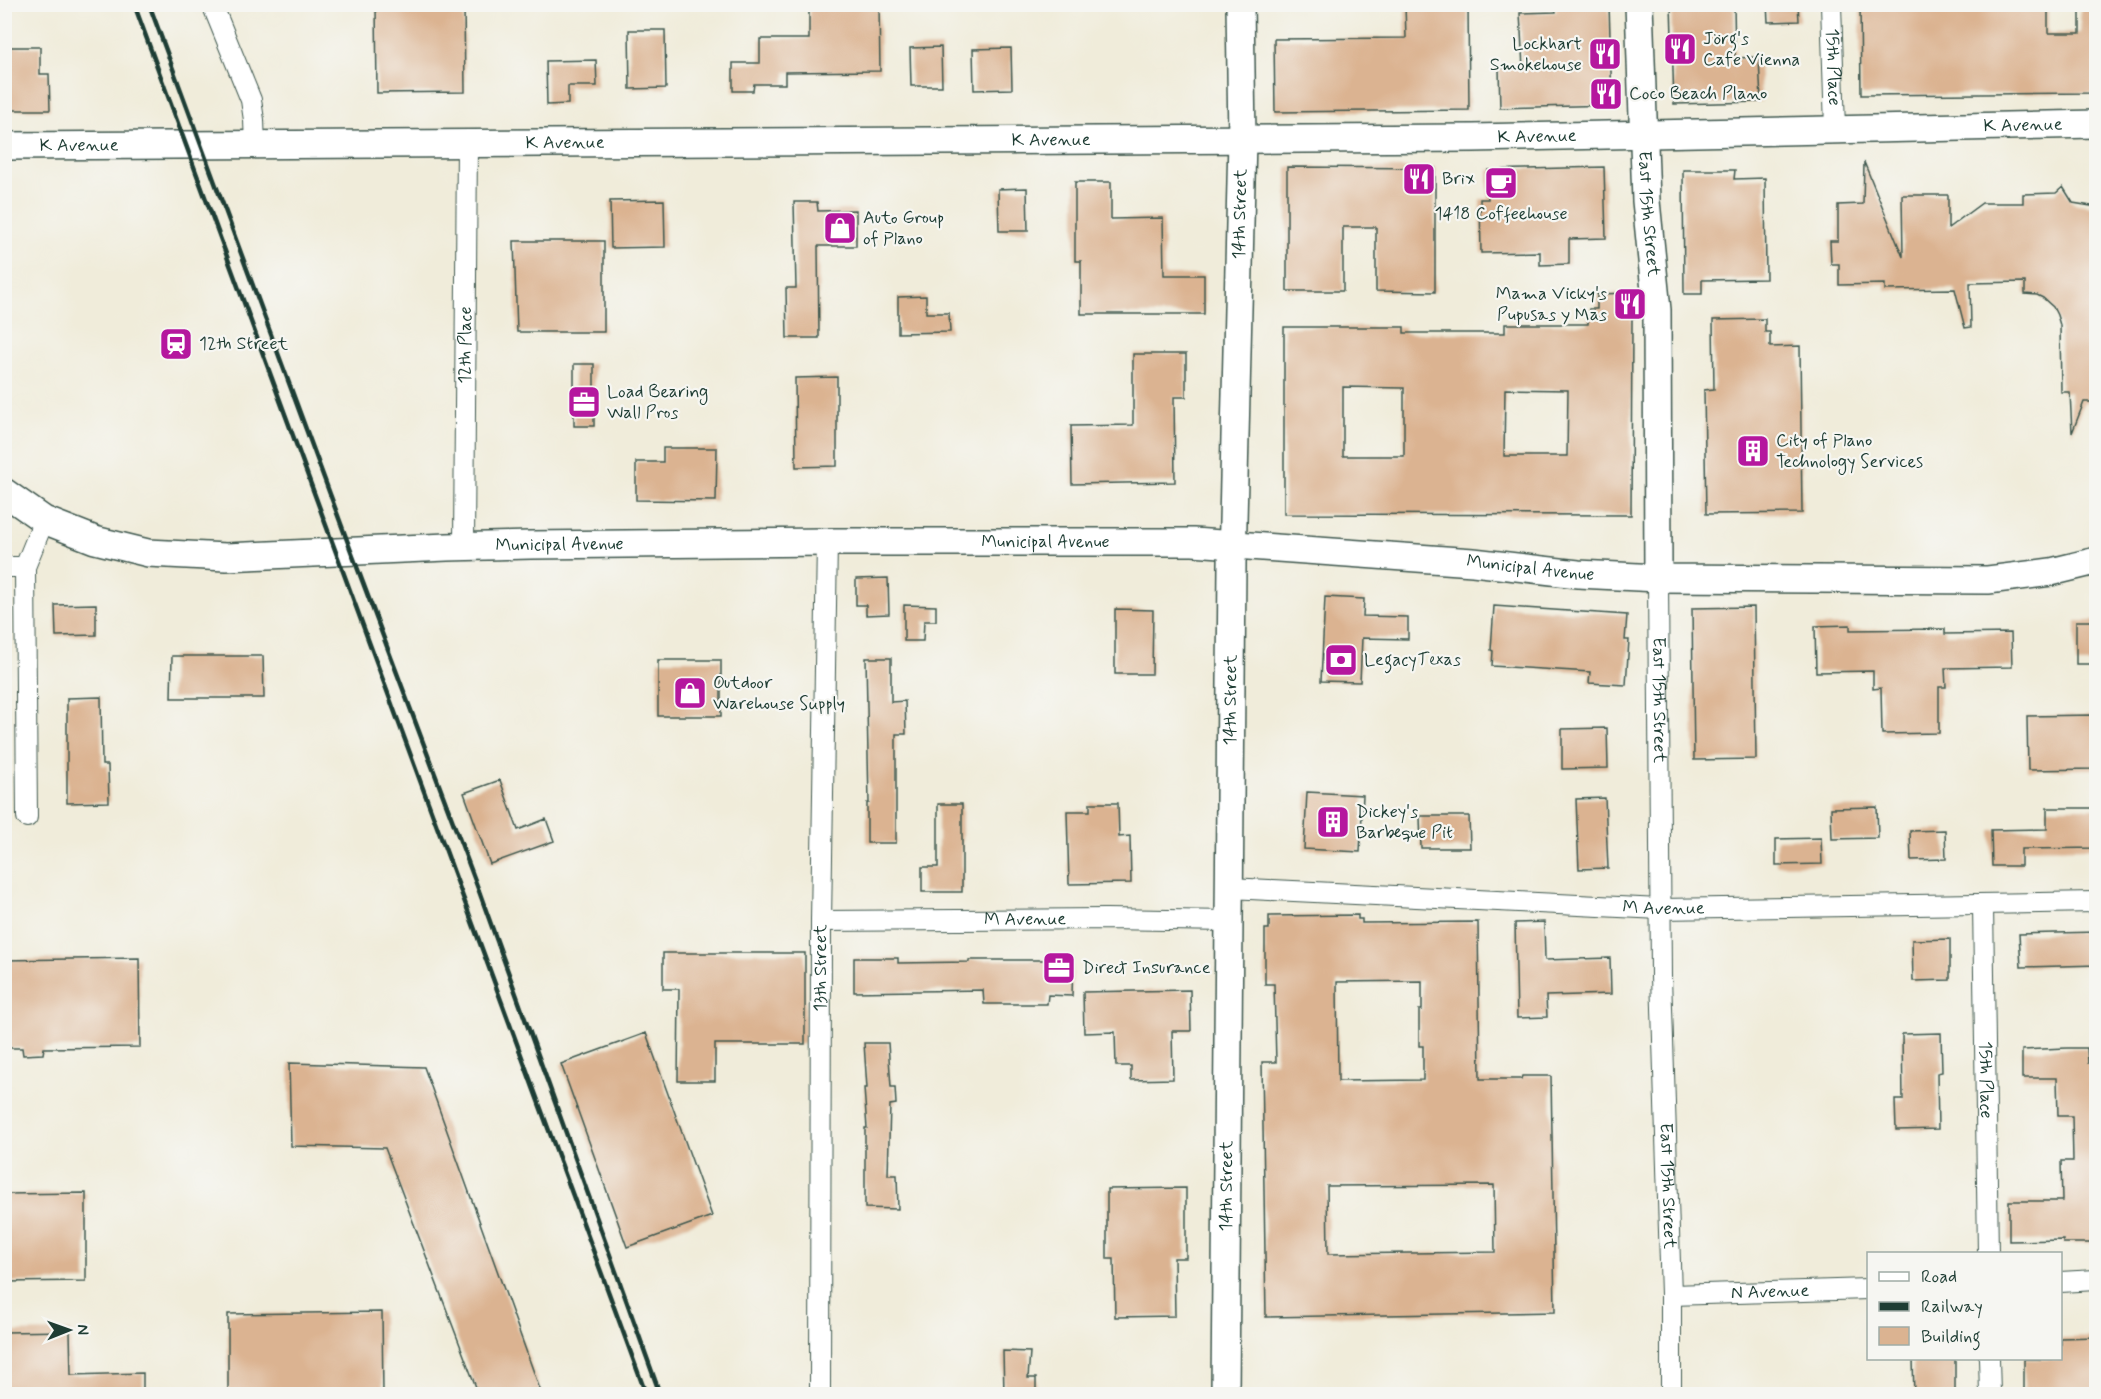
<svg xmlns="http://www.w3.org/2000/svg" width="2101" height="1399" viewBox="0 0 2101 1399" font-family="Mynerve,sans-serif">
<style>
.building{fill:#dbb391;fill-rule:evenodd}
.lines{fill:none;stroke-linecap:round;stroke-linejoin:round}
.street-casing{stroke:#3e574d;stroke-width:22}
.secondary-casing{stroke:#3e574d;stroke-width:30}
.street{stroke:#fff;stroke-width:20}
.secondary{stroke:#fff;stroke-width:27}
.rail{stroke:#1f3d34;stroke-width:4.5}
.labels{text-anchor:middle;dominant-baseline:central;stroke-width:4.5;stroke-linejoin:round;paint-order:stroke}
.poi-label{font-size:18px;fill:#1f3d34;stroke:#f6f6f2;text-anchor:start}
.street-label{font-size:18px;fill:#1f3d34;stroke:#f6f6f2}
</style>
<rect width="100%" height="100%" fill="#f6f6f2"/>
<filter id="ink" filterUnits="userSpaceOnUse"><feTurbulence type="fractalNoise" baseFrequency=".0167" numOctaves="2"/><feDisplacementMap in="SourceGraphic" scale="12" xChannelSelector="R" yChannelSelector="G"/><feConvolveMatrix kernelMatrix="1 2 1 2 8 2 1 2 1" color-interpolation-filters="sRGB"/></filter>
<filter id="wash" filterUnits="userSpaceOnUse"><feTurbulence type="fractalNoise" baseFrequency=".008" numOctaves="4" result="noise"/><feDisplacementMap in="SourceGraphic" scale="24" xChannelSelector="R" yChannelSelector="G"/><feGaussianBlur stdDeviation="1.35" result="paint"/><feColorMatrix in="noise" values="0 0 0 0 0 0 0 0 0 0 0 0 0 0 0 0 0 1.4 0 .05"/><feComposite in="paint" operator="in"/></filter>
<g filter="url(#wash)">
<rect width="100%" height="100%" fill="#f0ecda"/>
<g id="blocks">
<!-- building -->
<path class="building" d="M376,4H464L465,92L377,93Z
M809,4H879L880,71L785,72V84H754L753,91H733V63H760V39H809Z
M1405,4H1468L1469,110L1275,112L1274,39L1406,38Z
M1556,4H1609L1612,105L1500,108L1499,68H1523L1520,13L1556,12Z
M1671,4H1734L1735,58L1759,57L1761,102L1674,104Z
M1767,4H1798L1799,21L1768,22Z
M1860,4H2048V33H2080V4H2097V93L1861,95Z
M629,30H665L666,88L630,89Z
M4,47H40V74H49L50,110H4Z
M941,47L942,86H911L910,48Z
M1011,48L1012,89L974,90L973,49Z
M596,60L597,86H568V104L547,105L546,61Z
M1864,162L1903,257L1902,195H1948V228L1982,203H2023V194L2056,193L2063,187L2073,203L2097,207V402H2084L2072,433L2070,392H2061L2060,325L2057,315L2053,307L2043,298L2037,295L2025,294V282L1970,283L1971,327L1965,328L1955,289L1885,290V284L1839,285V264H1831L1830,241H1838V205L1863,204Z
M1287,167L1435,168V292L1376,291V227H1343V291H1287Z
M1604,167L1606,238L1569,239V264L1540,265V252L1481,253L1480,199H1488V170Z
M1683,170H1735L1734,179L1765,178L1766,279L1702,280V294H1684Z
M1075,182H1111V219L1163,218L1164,275H1204V314H1081V261H1075Z
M1027,188L1028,231H999L998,189Z
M664,200L665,247L611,248L610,201Z
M794,202H817L818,211L856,210V246H818L819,338H787L786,288H796Z
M514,241H604V332H517Z
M1634,293V318H1632L1631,515L1284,514V327H1404V333H1505V324H1588L1589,309H1597V294ZM1343,387L1404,388V456H1343ZM1505,389L1568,390L1567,456H1504Z
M926,296V313H949L950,332L898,333V297Z
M1765,319V332H1770V347L1800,346L1802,513L1706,514L1704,390L1714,389L1713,320Z
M1133,354H1186V397H1174L1175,482L1072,484L1071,426L1133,425Z
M574,364H594V426H574Z
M837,377V466L796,467L795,378Z
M663,448H717L716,501L636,500V462H663Z
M888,578L889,614L866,615V605H856V579Z
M1325,597L1364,599L1363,616L1408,617V639L1362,638L1360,682L1321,681Z
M96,604V635L56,636L55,605Z
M904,605L936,606V621H924L923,641H904Z
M1494,606L1627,615L1625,640H1629L1626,685L1589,683L1590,672L1492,666L1493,651L1491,650Z
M1754,607L1756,759L1694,760L1692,608Z
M1115,609L1153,610L1152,674H1115Z
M2076,621H2097V664H2076Z
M1850,625V630L1945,629V634L2011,633L2012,667L1945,668L1946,687H1939V733L1882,734L1881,688L1873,689V671L1816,672L1815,626Z
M172,656H263L264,698H171Z
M866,658H891V702L905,701L906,734H896V843H867V803H869Z
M658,660H721V716H658Z
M101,697L102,765H108L109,802L67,803V698Z
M2095,715L2096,769L2028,770L2027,716Z
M1607,728L1608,768L1562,769V729Z
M500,780L518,830L546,819L554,841L490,864L464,793Z
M1307,792L1363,795L1360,852L1304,849Z
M1605,798L1608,868L1579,869L1576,799Z
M1090,803H1118L1119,837L1130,836L1131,883L1069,884L1067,811H1090Z
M938,804H962V892H922V867H938Z
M1877,807L1878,838L1832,839L1831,808Z
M2047,808H2097V848L2021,849V866H1992L1991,830L2047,829Z
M1420,816H1469L1470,848H1421Z
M1945,830L1946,859L1911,860L1910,831Z
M1821,838L1822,864L1776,865V839Z
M1358,915V919H1362V923L1478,922L1480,1079H1521L1522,1076H1551L1555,1312L1266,1317L1262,1062H1276L1274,984H1265V929H1269V916ZM1422,981V1010H1419V1046H1423V1080L1338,1081L1337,982ZM1494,1185L1495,1252L1328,1254L1327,1186Z
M1544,922L1545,960L1610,958L1611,994L1546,996L1547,1017L1517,1018L1515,923Z
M2097,932V965L2021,967L2019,934Z
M1950,939V980L1913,981L1912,940Z
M663,953H805V1044H715V1081H678L679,989H663Z
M139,958L140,1047L44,1048L43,1054L23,1055L22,1048H4V960Z
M854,958H898V963L969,962V960H1073L1072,996L1048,995L1047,1004H984L983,990L854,992Z
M1190,990L1191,1031H1172L1173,1079L1131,1080V1066H1116L1115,1032L1084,1033L1083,992Z
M646,1033L712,1216L627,1247L561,1064Z
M1941,1033L1942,1072L1937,1073L1938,1129L1896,1130L1895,1100H1903L1902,1034Z
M864,1043H888L891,1087H895L896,1104L890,1105L888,1175H897L898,1209L865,1208V1128H867L864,1088H867Z
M2067,1048H2087L2088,1063H2096L2097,1243H2063V1240L2009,1241V1201H2062L2061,1161H2073L2072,1116H2058L2057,1078H2022V1050Z
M289,1063L424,1067L542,1395H479L385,1148L291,1146Z
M1186,1188V1258H1174L1175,1316L1115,1317L1114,1259H1107V1189Z
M86,1193V1281L4,1282V1194Z
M382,1312L383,1395H228V1314Z
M70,1331L71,1375L143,1373V1395H4V1332Z
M2097,1337V1395H2024V1359H2061V1338Z
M1003,1351L1030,1352L1028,1378H1036V1395H1004Z
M1913,1359H1955V1395H1914Z"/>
</g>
</g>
<g filter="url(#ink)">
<use href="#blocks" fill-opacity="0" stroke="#3e574d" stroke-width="1.5"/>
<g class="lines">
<defs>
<g id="street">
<path d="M212,4L251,100L254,120L255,145"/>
<path id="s1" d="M1831,4L1835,129"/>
<path id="s2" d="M464,546L467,142"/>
<path d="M4,567H25L44,520"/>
<path d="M25,567L27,817"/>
<path id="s3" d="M1658,578L1661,976L1671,1295V1394"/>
<path id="s4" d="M1230,888L1660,909L2096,902"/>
<path id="s5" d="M1983,904L1988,1254"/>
<path id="s6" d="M821,921L1106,919L1229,921"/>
<path d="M2060,1282L2096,1280"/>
<path id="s7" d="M1671,1295L1868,1289"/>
<path d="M1989,1358L1990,1394"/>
<path id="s8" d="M820,1394L821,921L827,542"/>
</g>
<g id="secondary">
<path id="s9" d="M1639,4L1646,201L1657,310L1658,578"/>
<path id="s10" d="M4,146L1473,138C1681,134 1889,128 2096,124"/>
<path id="s11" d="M4,492L44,520L95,540L148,553L226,557L447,547L531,545L827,542H1193L1473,562L1578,574L1658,578L1988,580L2051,572L2096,561"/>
<path id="s12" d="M1225,1394L1232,564L1242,139L1240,4"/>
</g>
</defs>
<!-- street casing -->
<use href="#street" class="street-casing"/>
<!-- secondary casing -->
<use href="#secondary" class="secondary-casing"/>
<!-- street -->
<use href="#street" class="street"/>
<!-- secondary -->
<use href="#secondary" class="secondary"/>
<!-- rail -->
<path class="rail" d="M134,4L646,1394
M149,4L351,551L479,891L660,1394"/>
</g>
</g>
<!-- icons -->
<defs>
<symbol id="restaurant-square" viewBox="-11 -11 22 22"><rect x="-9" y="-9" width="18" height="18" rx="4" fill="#b5179e" stroke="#f6f6f2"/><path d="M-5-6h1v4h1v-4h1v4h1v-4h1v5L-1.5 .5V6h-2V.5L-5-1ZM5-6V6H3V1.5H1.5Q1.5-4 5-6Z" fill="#fff"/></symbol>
<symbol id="cafe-square" viewBox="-11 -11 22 22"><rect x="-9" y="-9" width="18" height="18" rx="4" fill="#b5179e" stroke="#f6f6f2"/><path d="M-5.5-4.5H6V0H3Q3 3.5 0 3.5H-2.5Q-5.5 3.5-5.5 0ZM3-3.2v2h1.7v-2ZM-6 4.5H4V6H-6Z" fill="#fff"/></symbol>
<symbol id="shop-square" viewBox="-11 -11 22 22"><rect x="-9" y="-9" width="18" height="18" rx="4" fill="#b5179e" stroke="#f6f6f2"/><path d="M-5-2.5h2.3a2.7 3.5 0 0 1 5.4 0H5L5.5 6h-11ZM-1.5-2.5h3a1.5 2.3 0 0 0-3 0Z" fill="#fff"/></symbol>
<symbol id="station-square" viewBox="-11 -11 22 22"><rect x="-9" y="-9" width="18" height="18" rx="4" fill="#b5179e" stroke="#f6f6f2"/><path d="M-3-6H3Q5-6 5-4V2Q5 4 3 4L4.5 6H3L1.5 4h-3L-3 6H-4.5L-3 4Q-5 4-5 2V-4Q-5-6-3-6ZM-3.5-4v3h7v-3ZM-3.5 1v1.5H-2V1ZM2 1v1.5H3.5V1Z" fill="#fff"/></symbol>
<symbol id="office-square" viewBox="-11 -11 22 22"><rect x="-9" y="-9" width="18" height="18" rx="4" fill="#b5179e" stroke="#f6f6f2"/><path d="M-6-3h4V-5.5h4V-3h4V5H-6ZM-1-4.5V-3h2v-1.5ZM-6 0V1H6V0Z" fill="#fff"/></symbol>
<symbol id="building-square" viewBox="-11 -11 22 22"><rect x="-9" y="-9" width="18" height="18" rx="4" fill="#b5179e" stroke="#f6f6f2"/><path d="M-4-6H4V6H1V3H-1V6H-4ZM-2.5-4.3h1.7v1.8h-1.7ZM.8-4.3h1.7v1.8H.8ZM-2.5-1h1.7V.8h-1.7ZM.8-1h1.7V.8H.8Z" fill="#fff"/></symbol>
<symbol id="bank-square" viewBox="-11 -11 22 22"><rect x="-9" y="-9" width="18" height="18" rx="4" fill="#b5179e" stroke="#f6f6f2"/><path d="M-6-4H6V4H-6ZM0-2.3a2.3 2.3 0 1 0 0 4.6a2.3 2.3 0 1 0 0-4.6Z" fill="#fff"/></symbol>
</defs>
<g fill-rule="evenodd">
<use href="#restaurant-square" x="1661" y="30" width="38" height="38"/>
<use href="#restaurant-square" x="1586" y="35" width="38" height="38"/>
<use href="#restaurant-square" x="1587" y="75" width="38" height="38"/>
<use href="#restaurant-square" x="1400" y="160" width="38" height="38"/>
<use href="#cafe-square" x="1482" y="164" width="38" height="38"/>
<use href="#shop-square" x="821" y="209" width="38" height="38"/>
<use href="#restaurant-square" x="1611" y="285" width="38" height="38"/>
<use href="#station-square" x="157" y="325" width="38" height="38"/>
<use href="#office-square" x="565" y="383" width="38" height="38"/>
<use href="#building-square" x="1734" y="432" width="38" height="38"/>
<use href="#bank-square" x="1322" y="641" width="38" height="38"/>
<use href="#shop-square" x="671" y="674" width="38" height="38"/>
<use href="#building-square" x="1314" y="803" width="38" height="38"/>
<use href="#office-square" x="1040" y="949" width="38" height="38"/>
</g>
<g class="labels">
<!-- poi labels -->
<g class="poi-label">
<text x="1703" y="39">Jörg's<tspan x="1703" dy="21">Cafe Vienna</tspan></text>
<text x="1582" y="44" text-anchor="end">Lockhart<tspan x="1582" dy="21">Smokehouse</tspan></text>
<text x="1629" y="94">Coco Beach Plano</text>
<text x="1442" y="179">Brix</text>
<text x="1501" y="214" text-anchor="middle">1418 Coffeehouse</text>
<text x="863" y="218">Auto Group<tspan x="863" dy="21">of Plano</tspan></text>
<text x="1607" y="294" text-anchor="end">Mama Vicky's<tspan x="1607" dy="21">Pupusas y Mas</tspan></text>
<text x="199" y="344">12th Street</text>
<text x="607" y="392">Load Bearing<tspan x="607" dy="21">Wall Pros</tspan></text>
<text x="1776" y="441">City of Plano<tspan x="1776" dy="21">Technology Services</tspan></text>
<text x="1364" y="660">LegacyTexas</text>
<text x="713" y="683">Outdoor<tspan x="713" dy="21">Warehouse Supply</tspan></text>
<text x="1356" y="812">Dickey's<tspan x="1356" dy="21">Barbeque Pit</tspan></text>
<text x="1082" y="968">Direct Insurance</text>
</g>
<!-- street labels -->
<g class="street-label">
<text stroke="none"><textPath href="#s1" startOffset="63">15th Place</textPath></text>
<text stroke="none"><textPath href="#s10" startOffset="2019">K Avenue</textPath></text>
<text stroke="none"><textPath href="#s10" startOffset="1533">K Avenue</textPath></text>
<text stroke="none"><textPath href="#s10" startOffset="1047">K Avenue</textPath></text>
<text stroke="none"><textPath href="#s10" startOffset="561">K Avenue</textPath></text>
<text stroke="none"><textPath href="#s10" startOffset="75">K Avenue</textPath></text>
<text stroke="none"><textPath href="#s12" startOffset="1180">14th Street</textPath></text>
<text stroke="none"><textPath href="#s9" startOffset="210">East 15th Street</textPath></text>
<text stroke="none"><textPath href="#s2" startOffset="201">12th Place</textPath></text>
<text stroke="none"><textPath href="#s11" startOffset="1056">Municipal Avenue</textPath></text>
<text stroke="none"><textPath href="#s11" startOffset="570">Municipal Avenue</textPath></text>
<text stroke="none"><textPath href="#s11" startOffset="1542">Municipal Avenue</textPath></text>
<text stroke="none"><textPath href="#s12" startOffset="694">14th Street</textPath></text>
<text stroke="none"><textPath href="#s3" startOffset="122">East 15th Street</textPath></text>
<text stroke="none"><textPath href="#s4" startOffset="434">M Avenue</textPath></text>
<text stroke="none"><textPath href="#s6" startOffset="204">M Avenue</textPath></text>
<text stroke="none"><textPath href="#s8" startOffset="426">13th Street</textPath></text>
<text stroke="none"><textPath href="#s5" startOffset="176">15th Place</textPath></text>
<text stroke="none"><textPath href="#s12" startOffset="208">14th Street</textPath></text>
<text stroke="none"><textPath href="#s3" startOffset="608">East 15th Street</textPath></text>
<text stroke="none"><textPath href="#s7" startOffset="99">N Avenue</textPath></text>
</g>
</g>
<!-- margin -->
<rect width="2101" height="1399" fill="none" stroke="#f6f6f2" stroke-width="24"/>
<!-- legend -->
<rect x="1867" y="1252" width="195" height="108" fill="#f6f6f2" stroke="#a0aca6" stroke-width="1.5"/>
<rect x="1879" y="1272" width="30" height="9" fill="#ffffff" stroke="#a0aca6" stroke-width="1.5"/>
<text x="1921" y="1282" font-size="18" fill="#1f3d34">Road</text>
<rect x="1879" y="1302" width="30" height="9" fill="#1f3d34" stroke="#a0aca6" stroke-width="1.5"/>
<text x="1921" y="1312" font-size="18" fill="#1f3d34">Railway</text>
<rect x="1879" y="1327" width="30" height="18" fill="#dbb391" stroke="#a0aca6" stroke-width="1.5"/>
<text x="1921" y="1342" font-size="18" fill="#1f3d34">Building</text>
<!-- north arrow -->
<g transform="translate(69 1330) rotate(89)" stroke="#f6f6f2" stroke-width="4.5" paint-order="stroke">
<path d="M0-4.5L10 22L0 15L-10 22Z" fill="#1f3d34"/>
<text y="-9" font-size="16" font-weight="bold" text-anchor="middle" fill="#1f3d34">N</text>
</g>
</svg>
